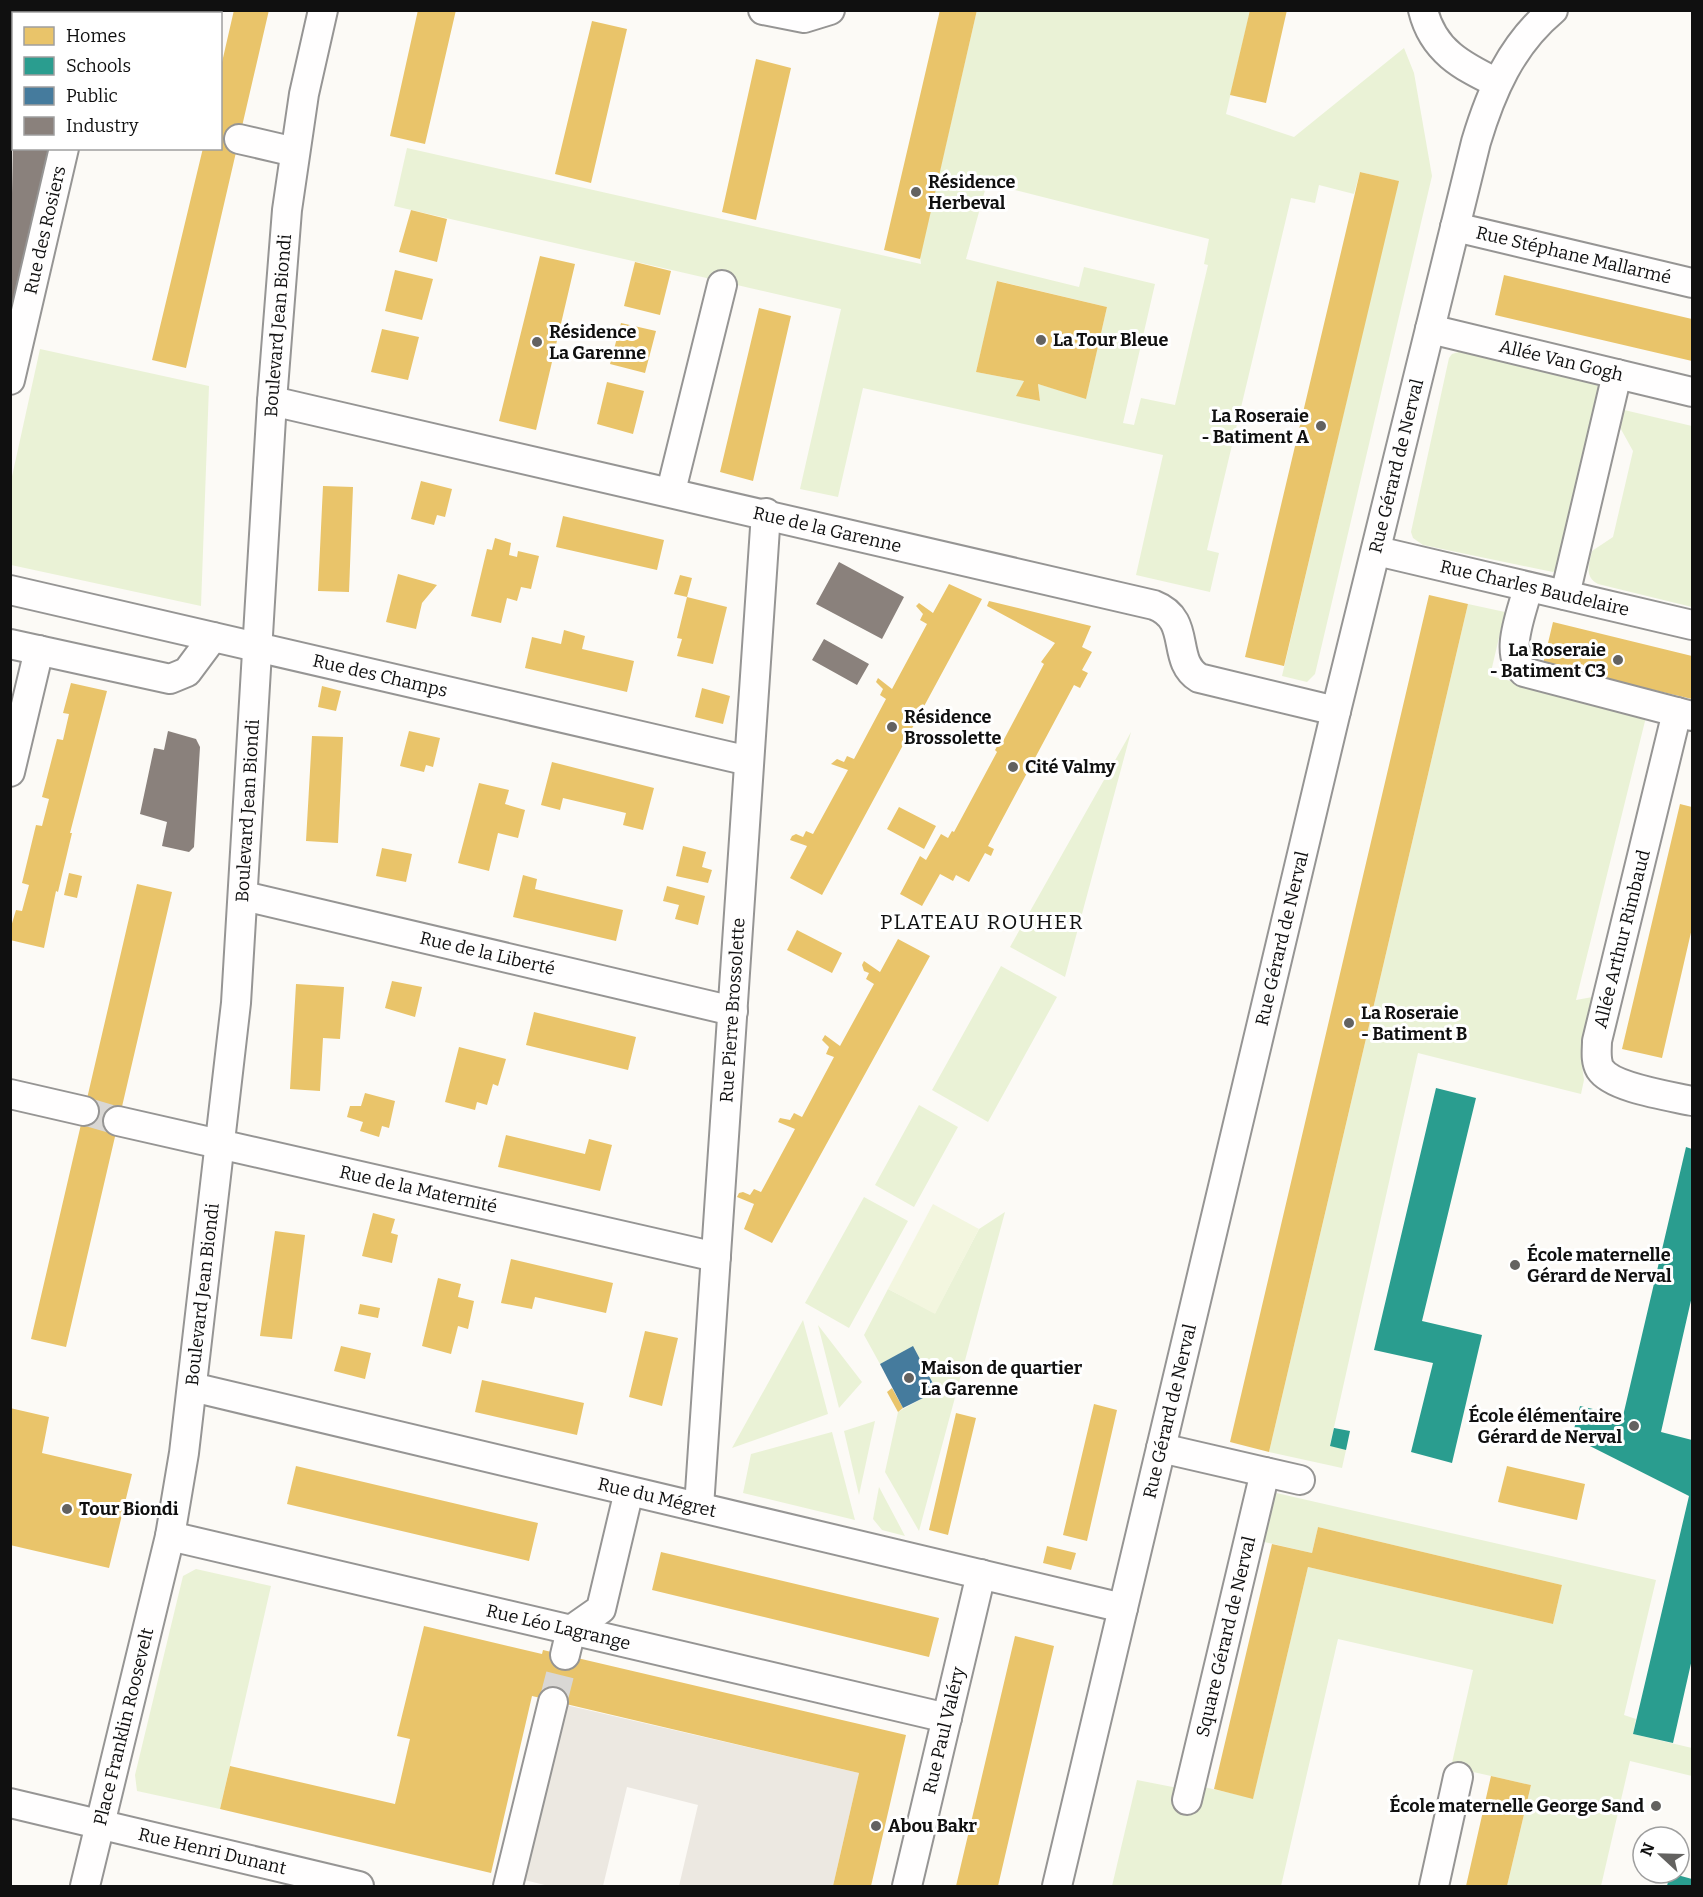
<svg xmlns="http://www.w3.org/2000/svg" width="1703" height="1897" viewBox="0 0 1703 1897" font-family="Bitter,serif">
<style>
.green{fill:#eaf2d6;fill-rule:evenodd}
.pitch{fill:#f3f6df}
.plaza{fill:#ece8e1}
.homes{fill:#e9c46a}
.schools{fill:#2a9d8f}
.public{fill:#457b9d}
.industry{fill:#8a817c}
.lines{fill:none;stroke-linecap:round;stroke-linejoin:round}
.street-tunnel{stroke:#d9d7d4;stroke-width:28;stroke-dasharray:28 14;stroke-linecap:butt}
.street-casing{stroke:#969594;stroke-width:32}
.street{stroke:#fffefe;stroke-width:28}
.poi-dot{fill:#636260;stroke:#fff;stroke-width:2}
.labels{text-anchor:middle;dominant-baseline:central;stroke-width:6;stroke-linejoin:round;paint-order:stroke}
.poi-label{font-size:18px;font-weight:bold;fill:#101010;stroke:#fff;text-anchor:start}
.street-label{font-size:18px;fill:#101010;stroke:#fff}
.quarter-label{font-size:21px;letter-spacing:1.5px;fill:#101010;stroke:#fff}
</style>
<rect width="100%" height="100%" fill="#fcfaf6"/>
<!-- green -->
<path class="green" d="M977,10L1250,11L1226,114L1294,137L1404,48L1414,73L1432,176L1315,674L1307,682L1282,676L1398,181L1360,172L1354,194L1319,185L1315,203L1291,198L1207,550L1219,553L1210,592L1136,575L1163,455L863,388L838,497L800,489L841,309L394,206L407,148L921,264L920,256ZM987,183L1209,239L1204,264L1208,265L1175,405L1141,398L1134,425L1123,423L1155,284L1084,267L1079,287L966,259ZM998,281L1107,307L1086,398L1038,384L1040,401L1017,396L1024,381L976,372Z
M40,349L209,386L201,606L11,565V481Z
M1465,350L1596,383L1600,389L1558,569L1553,572L1423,545L1413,538L1411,532L1449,358L1452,354Z
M1620,409L1692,426V607L1598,584C1584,577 1589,564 1592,551L1613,537L1633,451L1617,422Z
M1468,604L1505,612L1490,676L1647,713L1576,1000L1598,996L1582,1066L1584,1080L1581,1094L1418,1053L1330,1445L1346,1450L1342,1468L1269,1452Z
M1131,732L1065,977L1010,947Z
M1001,966L1057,997L988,1122L932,1090Z
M919,1105L958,1127L914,1207L875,1185Z
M864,1197L908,1221L849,1328L805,1303Z
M1005,1212L919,1531L885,1472L898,1412L937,1390L913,1347L880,1364L864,1335L888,1289L935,1313L979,1229Z
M803,1320L828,1414L732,1448Z
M818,1325L862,1382L839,1408Z
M875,1421L859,1495L844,1431Z
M832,1432L855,1520L743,1493L751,1454Z
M879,1487L905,1536L882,1530L873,1519Z
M1272,1492L1656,1580L1624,1715L1636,1719L1633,1734L1692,1748V1776L1630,1761L1601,1886H1507L1531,1785L1451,1767L1473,1670L1338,1639L1281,1886H1112L1137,1780L1188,1790L1190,1784L1253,1798L1308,1567L1553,1624L1562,1585L1318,1527L1312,1553L1260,1541Z
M196,1569L271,1586L220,1809L137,1791L135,1775L183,1576Z"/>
<!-- pitch -->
<path class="pitch" d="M933,1204L979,1229L935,1314L888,1289Z"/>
<!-- plaza -->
<path class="plaza" d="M553,1702L859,1773L833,1886H679L698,1805L627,1787L603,1886H549L512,1877Z"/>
<!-- homes -->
<path class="homes" d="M234,10H269L186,368L152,360L203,148H220V71Z
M418,10H456L425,144L390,136Z
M940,10H977L920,259L884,250Z
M1250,10H1287L1266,103L1230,95Z
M592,21L627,29L591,183L555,174Z
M756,59L791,68L756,220L722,212Z
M1360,172L1399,181L1284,666L1245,657Z
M411,210L447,219L437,262L399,252Z
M540,256L575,264L536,430L499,421Z
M635,262L671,271L660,315L624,306Z
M395,270L433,279L422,320L385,311Z
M1504,275L1692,319V361L1495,315Z
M997,281L1107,307L1086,399L1038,384L1040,401L1016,396L1024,381L976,372Z
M759,308L791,316L753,481L720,472Z
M621,323L656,331L645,373L610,364Z
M382,329L419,337L408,380L371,372Z
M607,382L644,391L633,434L597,424Z
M421,481L452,489L445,517L437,515L434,525L411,519Z
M323,486L353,487L349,592L318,591Z
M563,516L664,540L657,570L556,547Z
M495,538L511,543L509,555L517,557L518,551L539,556L531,589L521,587L517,601L507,598L501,623L471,616L487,549L492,550Z
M398,574L437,585L422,603L416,629L386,622Z
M680,575L692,578L687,597L674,594Z
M949,584L982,599L822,895L790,878L807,846L790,840L792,836L796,834L803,837L806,831L813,834L848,770L831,764L837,759L844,762L847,756L854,759L886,699L880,695L883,689L876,682L878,678L892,689L927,624L920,620L923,614L916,606L919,603L933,613Z
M1429,595L1468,604L1269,1452L1230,1442Z
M687,597L727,607L713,664L677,656L682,639L677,638Z
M989,601L1091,626L1082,647L1092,652L1082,670L1088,673L1080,688L1074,685L1035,758L1041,761L1033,775L1027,773L988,846L994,849L991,856L985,853L969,882L956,875L953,881L940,874L922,906L900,894L920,856L926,860L941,834L948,838L952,831L954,832L997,752L995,750L999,743L1001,745L1044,664L1041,662L1055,643L987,606Z
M1553,622L1692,656V699L1543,664Z
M564,630L585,636L582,649L634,661L627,692L525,668L532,637L561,644Z
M71,683L107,691L70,833H72L58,892L56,891L44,948L10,940V930L16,910L22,911L29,885L22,883L36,825L42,826L49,799L42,797L57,739L63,740L69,714L63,713Z
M322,686L341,691L336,711L318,707Z
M702,688L730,696L723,724L695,717Z
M409,731L440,738L433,767L426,765L424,772L400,766Z
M312,736L343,737L338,843L306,841Z
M552,762L654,788L643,830L623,825L626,813L563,798L560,810L541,805Z
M479,783L509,790L505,804L525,810L518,838L498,833L489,871L458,863Z
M1680,804L1692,807V928L1662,1058L1622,1049Z
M899,807L936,826L924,849L887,829Z
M683,846L706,852L702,867L712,870L708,883L676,876Z
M382,848L412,854L406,882L376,876Z
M69,873L82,876L77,898L64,895Z
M523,875L537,879L535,889L623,910L616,941L513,917Z
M137,884L172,892L66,1347L31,1339Z
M667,886L705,896L698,925L675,919L679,905L663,901Z
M797,930L842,953L832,973L787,950Z
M898,939L930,956L772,1243L744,1229L754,1204L737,1197L739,1193L743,1192L750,1195L754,1189L761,1192L795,1129L778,1122L780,1118L790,1120L794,1113L802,1117L834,1057L826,1054L829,1047L822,1040L825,1035L840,1046L874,984L866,979L869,973L864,971L862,965L864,961L880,972Z
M392,981L422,987L415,1017L385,1008Z
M296,984L344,987L340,1039L323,1038L320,1091L290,1089Z
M534,1012L636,1037L628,1070L526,1045Z
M459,1047L506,1059L498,1086L493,1084L487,1105L477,1102L475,1110L445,1102Z
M365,1093L395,1101L389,1128L382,1126L379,1137L360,1131L363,1122L347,1117L350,1106H361Z
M506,1135L585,1154L589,1139L612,1145L600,1191L498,1167Z
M373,1213L395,1219L391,1233L398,1235L392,1263L362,1256Z
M275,1231L305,1235L292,1339L260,1336Z
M511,1259L613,1283L606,1313L535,1297L532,1309L501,1303Z
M438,1278L461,1284L458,1297L474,1301L468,1329L458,1326L451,1354L422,1346Z
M360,1304L380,1308L378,1318L358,1314Z
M645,1331L678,1338L662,1406L629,1397Z
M341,1346L371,1353L365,1379L334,1371Z
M482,1380L584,1403L577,1435L475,1412Z
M892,1388L903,1408L898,1412L887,1392Z
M1094,1404L1117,1410L1087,1541L1063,1535Z
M10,1408L49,1417L42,1453L132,1474L109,1568L10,1545Z
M956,1413L976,1418L948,1535L929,1530Z
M296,1466L538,1523L529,1561L287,1504Z
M1507,1466L1585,1484L1577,1520L1498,1502Z
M1318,1527L1562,1585L1553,1624L1308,1567L1253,1799L1214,1789L1272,1544L1312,1553Z
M1047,1546L1076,1553L1071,1570L1043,1563Z
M661,1552L939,1618L929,1657L652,1590Z
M424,1626L542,1654L543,1650L906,1735L871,1886H833L859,1773L532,1696L491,1873L220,1809L230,1766L395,1804L410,1739L397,1736Z
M1015,1636L1054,1646L998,1886H956Z
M1491,1776L1531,1785L1507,1886H1466Z"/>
<!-- schools -->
<path class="schools" d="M1436,1088L1476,1098L1422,1321L1482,1335L1452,1463L1411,1452L1433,1363L1374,1350Z
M1686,1147L1692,1149V1296L1661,1432L1692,1440V1659L1673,1743L1633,1734L1689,1496L1572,1437L1580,1406L1623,1416Z
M1334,1428L1350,1431L1346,1450L1330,1446Z
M1670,1873L1692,1879V1886H1667Z"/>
<!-- public -->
<path class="public" d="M913,1346L937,1391L903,1408L880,1364Z"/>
<!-- industry -->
<path class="industry" d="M60,10H110L109,14H59Z
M13,137L14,148H56L19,309L10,307Z
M839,562L904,597L882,639L816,604Z
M824,639L869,664L857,685L812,660Z
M168,731L196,739L200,747L194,847L189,852L162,846L167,822L140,814L154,748L164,750Z"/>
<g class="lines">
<!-- street-tunnel -->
<path class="street-tunnel" d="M84,1111L118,1121
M553,1702L565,1655"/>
<defs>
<g id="street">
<path d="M763,10L804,18L830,10"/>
<path d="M1423,10C1433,51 1462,66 1497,83"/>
<path d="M33,14L34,10"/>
<path d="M127,14V10"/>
<path d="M10,87L14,88"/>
<path d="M239,139L295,152"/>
<path id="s1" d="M1455,227L1692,283"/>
<path id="s2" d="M1430,329L1692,392"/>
<path id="s3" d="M10,380L64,148"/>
<path id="s4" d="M272,401L1154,605C1193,620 1170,660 1199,678L1336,711"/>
<path d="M671,491L722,285"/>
<path id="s5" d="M1377,551L1692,625"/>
<path d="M1528,587C1523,611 1503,653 1524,672L1692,716"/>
<path id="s6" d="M10,590L749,761"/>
<path d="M1565,595L1617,374"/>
<path d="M10,644L170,679L187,672L213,637"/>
<path d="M1677,712L1597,1041C1597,1050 1595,1060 1600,1069C1612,1088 1670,1096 1692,1101"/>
<path d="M10,772L39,650"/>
<path id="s7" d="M244,896L733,1011"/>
<path d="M10,1094L84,1111"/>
<path id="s8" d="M118,1121L716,1257"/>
<path id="s9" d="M192,1387L1123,1608"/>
<path d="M1161,1448L1300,1480"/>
<path id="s10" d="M699,1507L766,513"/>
<path id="s11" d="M170,1536L947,1718"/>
<path d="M565,1655L571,1630L601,1609L629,1491"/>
<path id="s12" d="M1187,1800L1265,1472"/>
<path id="s13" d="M10,1803L359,1886"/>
<path id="s14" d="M85,1886L170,1536L184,1453L236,1003L272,401L287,210L304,94L323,10"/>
<path d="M508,1886L553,1702"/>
<path id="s15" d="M907,1886L981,1574"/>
<path id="s16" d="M1057,1886L1336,711L1476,142C1491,92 1511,45 1553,10"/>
<path d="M1434,1886L1458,1777"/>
</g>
</defs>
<!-- street casing -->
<use href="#street" class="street-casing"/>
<!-- street -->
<use href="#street" class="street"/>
</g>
<!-- markers -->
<g class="poi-dot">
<circle cx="916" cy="192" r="6"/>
<circle cx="1041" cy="340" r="6"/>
<circle cx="537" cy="342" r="6"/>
<circle cx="1321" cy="426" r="6"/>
<circle cx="1618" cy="660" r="6"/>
<circle cx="892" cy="727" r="6"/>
<circle cx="1013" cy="767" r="6"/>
<circle cx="1349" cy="1023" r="6"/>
<circle cx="1515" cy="1265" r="6"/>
<circle cx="909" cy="1378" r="6"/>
<circle cx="1634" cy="1426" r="6"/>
<circle cx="67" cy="1509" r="6"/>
<circle cx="1656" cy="1806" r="6"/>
<circle cx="876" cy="1826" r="6"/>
</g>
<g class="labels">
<!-- poi labels -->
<g class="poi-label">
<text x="928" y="182">Résidence<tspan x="928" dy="21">Herbeval</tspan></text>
<text x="549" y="332">Résidence<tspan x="549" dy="21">La Garenne</tspan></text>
<text x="1053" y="340">La Tour Bleue</text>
<text x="1309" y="416" text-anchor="end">La Roseraie<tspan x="1309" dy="21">- Batiment A</tspan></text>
<text x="1606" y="650" text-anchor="end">La Roseraie<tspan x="1606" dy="21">- Batiment C3</tspan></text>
<text x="904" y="717">Résidence<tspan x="904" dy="21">Brossolette</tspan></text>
<text x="1025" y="767">Cité Valmy</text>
<text x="1361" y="1013">La Roseraie<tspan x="1361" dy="21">- Batiment B</tspan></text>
<text x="1527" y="1255">École maternelle<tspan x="1527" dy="21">Gérard de Nerval</tspan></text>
<text x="921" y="1368">Maison de quartier<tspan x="921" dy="21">La Garenne</tspan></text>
<text x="1622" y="1416" text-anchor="end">École élémentaire<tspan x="1622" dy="21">Gérard de Nerval</tspan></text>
<text x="79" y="1509">Tour Biondi</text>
<text x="1644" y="1806" text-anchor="end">École maternelle George Sand</text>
<text x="888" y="1826">Abou Bakr</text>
</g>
<!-- street labels -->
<g class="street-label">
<text stroke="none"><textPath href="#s3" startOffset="154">Rue des Rosiers</textPath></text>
<text stroke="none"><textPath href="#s1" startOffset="122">Rue Stéphane Mallarmé</textPath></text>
<text stroke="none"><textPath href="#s14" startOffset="1576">Boulevard Jean Biondi</textPath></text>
<text stroke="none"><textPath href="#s2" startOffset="135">Allée Van Gogh</textPath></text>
<text stroke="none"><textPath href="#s16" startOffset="1460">Rue Gérard de Nerval</textPath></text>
<text stroke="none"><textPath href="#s4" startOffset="570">Rue de la Garenne</textPath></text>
<text stroke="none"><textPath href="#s5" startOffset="162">Rue Charles Baudelaire</textPath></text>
<text stroke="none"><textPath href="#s6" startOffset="380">Rue des Champs</textPath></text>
<text stroke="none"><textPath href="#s14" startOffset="1090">Boulevard Jean Biondi</textPath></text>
<text stroke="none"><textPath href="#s16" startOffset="974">Rue Gérard de Nerval</textPath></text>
<text transform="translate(1622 939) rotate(-76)">Allée Arthur Rimbaud</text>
<text stroke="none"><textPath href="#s7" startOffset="250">Rue de la Liberté</textPath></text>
<text stroke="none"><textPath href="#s10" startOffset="498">Rue Pierre Brossolette</textPath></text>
<text stroke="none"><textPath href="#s8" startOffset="308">Rue de la Maternité</textPath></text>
<text stroke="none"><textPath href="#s14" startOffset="604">Boulevard Jean Biondi</textPath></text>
<text stroke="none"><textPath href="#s16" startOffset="488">Rue Gérard de Nerval</textPath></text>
<text stroke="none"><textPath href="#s9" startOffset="478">Rue du Mégret</textPath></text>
<text stroke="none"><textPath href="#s11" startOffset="399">Rue Léo Lagrange</textPath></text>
<text stroke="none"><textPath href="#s12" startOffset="168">Square Gérard de Nerval</textPath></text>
<text stroke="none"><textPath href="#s14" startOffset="164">Place Franklin Roosevelt</textPath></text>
<text stroke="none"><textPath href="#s15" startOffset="160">Rue Paul Valéry</textPath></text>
<text stroke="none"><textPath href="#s13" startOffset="208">Rue Henri Dunant</textPath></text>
</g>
<!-- quarter labels -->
<g class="quarter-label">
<text x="982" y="922">PLATEAU ROUHER</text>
</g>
</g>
<!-- border -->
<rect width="1703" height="1897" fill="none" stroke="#101010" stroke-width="24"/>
<!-- legend -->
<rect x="12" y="12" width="210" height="138" fill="#ffffff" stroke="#9f9f9f" stroke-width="1.5"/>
<rect x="24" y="27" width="30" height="18" fill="#e9c46a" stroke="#9f9f9f" stroke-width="1.5"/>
<text x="66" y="42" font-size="18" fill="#101010">Homes</text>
<rect x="24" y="57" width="30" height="18" fill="#2a9d8f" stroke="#9f9f9f" stroke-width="1.5"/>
<text x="66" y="72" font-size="18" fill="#101010">Schools</text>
<rect x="24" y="87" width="30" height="18" fill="#457b9d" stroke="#9f9f9f" stroke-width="1.5"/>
<text x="66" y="102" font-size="18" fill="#101010">Public</text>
<rect x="24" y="117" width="30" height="18" fill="#8a817c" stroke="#9f9f9f" stroke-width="1.5"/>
<text x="66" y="132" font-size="18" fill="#101010">Industry</text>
<!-- north arrow -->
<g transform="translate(1661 1855) rotate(292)"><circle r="28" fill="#ffffff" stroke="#9f9f9f" stroke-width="1.5"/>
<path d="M0-4.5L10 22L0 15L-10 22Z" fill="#636260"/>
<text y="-9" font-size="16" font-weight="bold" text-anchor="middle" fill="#101010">N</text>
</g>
</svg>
